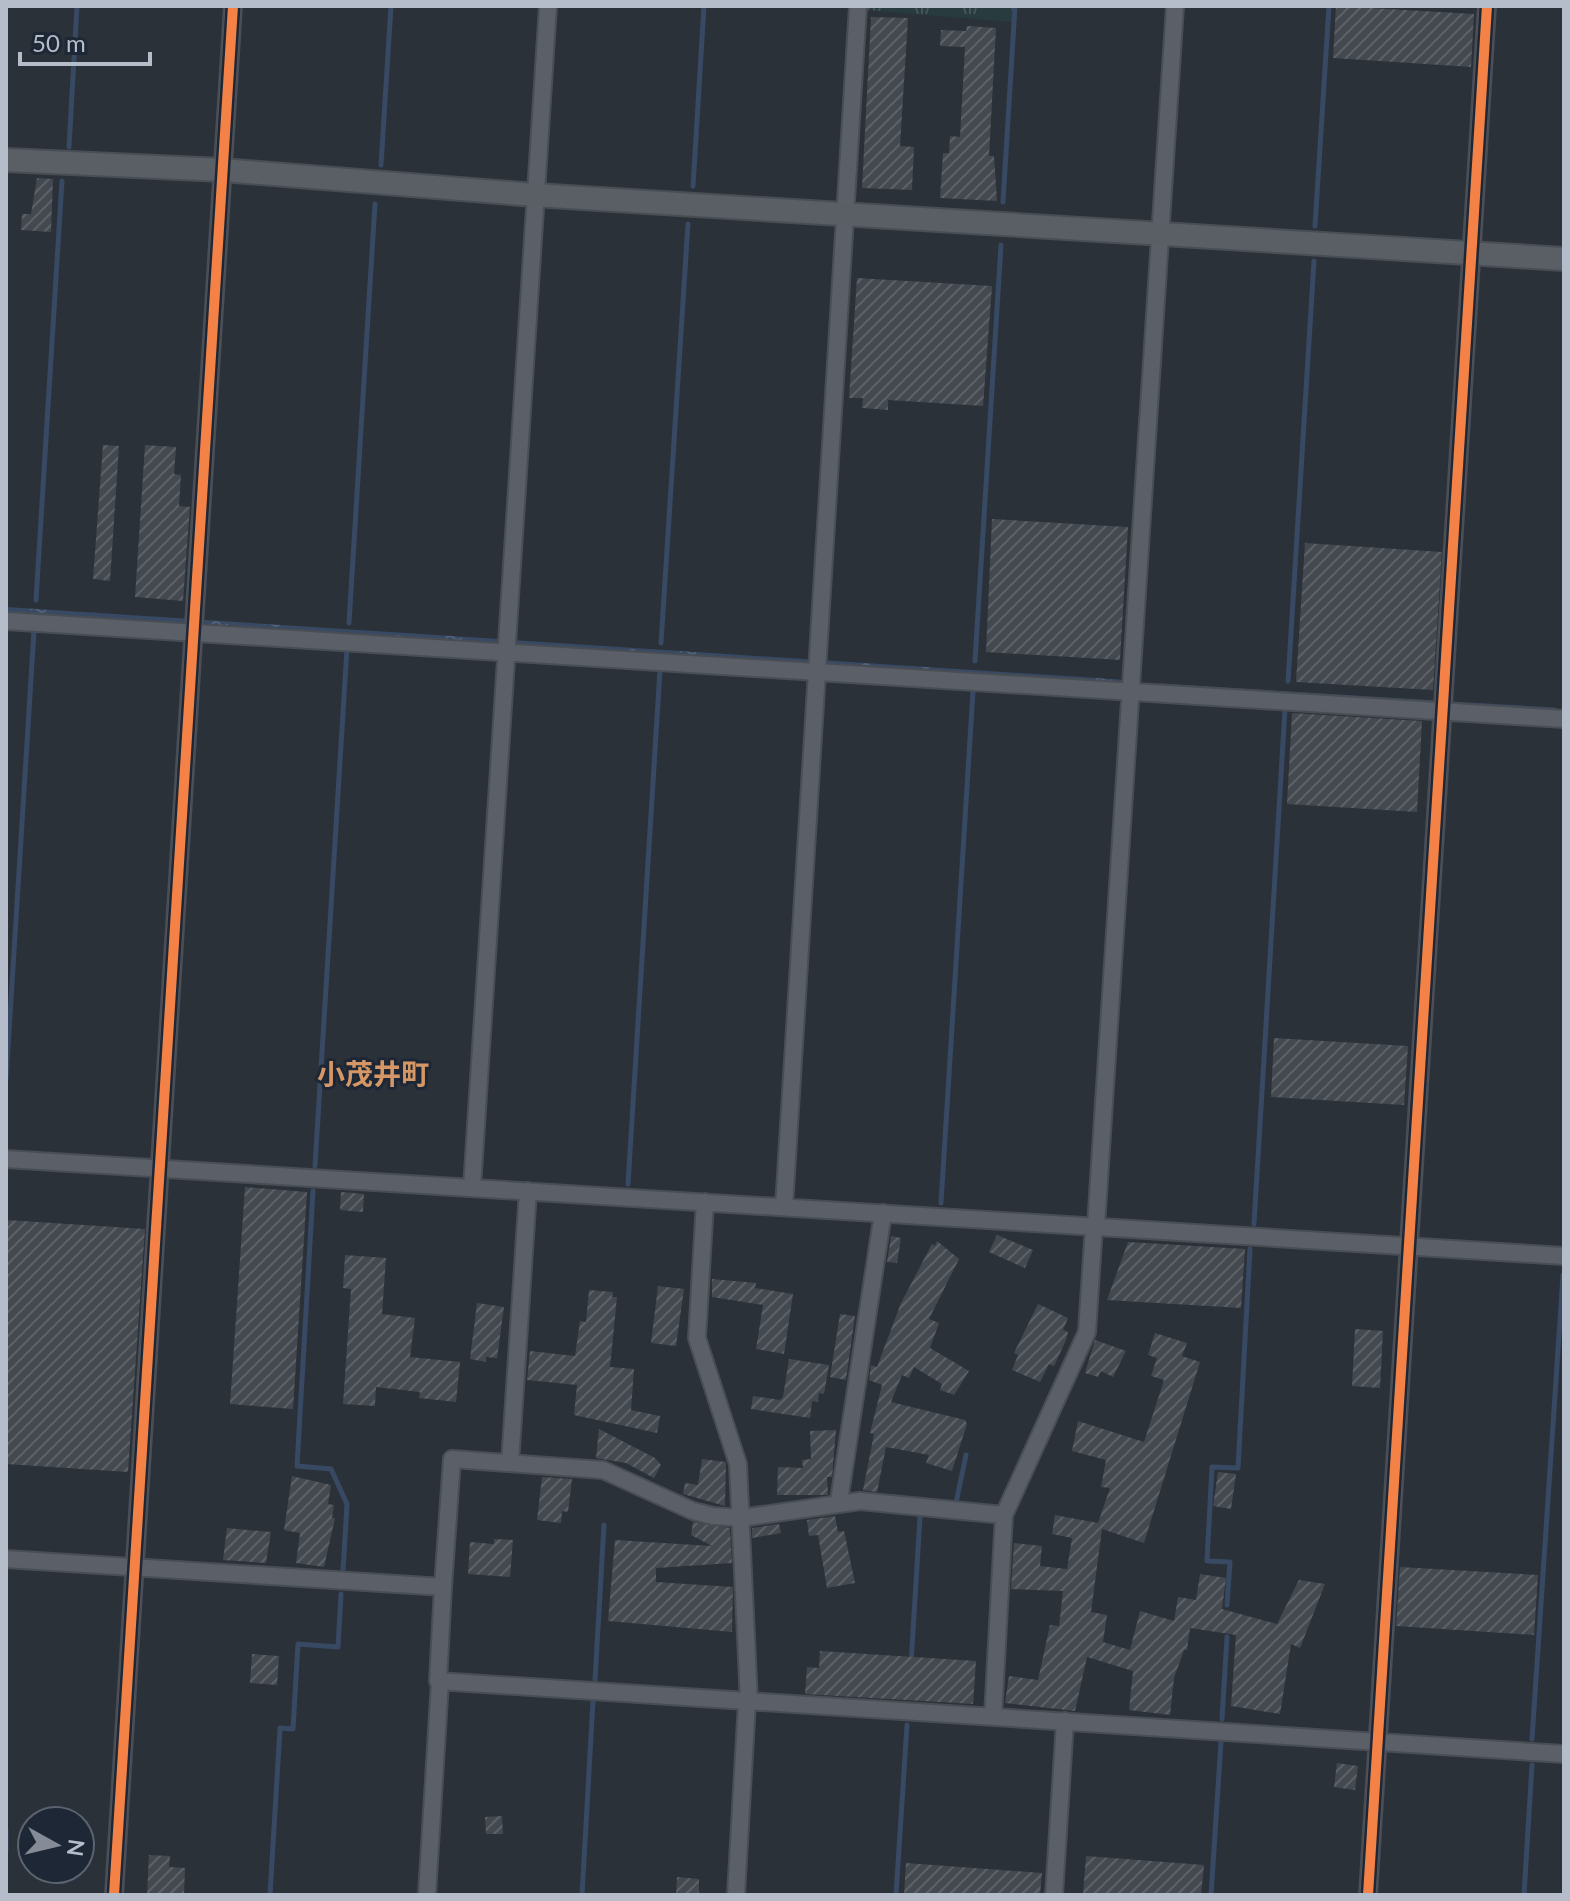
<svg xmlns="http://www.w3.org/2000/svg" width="1570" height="1901" viewBox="0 0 1570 1901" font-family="Lato,'Noto Sans JP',sans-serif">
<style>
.grass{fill:url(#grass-tufts)}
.water{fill:url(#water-ripples)}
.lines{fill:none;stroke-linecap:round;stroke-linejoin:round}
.stream{stroke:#384963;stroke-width:5}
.building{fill:url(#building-hatch)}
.street-casing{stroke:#494d54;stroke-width:20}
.secondary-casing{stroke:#494d54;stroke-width:26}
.street{stroke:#5b5f67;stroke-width:16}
.secondary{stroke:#5a5e65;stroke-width:22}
.cycleway-casing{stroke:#1e2735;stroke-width:15}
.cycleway{stroke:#f48246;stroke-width:10}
.labels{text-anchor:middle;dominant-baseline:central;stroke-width:6;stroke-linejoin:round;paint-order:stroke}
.quarter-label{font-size:28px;font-weight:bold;fill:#d59766;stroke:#1e2735}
</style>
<defs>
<pattern id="grass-tufts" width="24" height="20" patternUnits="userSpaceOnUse" patternTransform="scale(2)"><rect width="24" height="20" fill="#283b3f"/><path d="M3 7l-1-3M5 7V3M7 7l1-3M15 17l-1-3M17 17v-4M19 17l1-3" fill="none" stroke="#455559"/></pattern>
<pattern id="water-ripples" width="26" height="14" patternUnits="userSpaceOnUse" patternTransform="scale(2)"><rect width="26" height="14" fill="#384963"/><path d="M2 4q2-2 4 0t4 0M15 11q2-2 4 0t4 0" fill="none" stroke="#536178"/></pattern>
<pattern id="building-hatch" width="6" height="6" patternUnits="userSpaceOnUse" patternTransform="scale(2)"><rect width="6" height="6" fill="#444950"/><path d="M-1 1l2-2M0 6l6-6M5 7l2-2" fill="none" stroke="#5d6168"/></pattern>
</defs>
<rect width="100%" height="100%" fill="#2b3139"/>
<!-- grass -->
<path class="grass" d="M867,6H1015L1014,22L867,10Z"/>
<!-- water -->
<path class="water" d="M6,607L1126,680V685L6,615Z"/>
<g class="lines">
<!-- stream -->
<path class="stream" d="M69,147L77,6
M381,165L391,6
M693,186L704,6
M1003,202L1015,6
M1315,226L1329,6
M36,600L62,181
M349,623L375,204
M661,643L688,224
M975,661L1001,245
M1288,681L1314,261
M1161,686L1436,703
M1452,704L1555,710
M6,1080L34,631
M315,1166L347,648
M628,1184L660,670
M313,1191L297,1466L331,1469L347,1504L343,1571
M941,1203L973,691
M1254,1224L1285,709
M956,1503L966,1455
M1227,1605L1230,1562L1207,1561L1212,1467L1238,1468L1250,1249
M911,1664L920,1517
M595,1680L604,1525
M1222,1719L1227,1637
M1532,1739L1563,1275
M6,1830V1850
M270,1895L280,1728L293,1729L298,1644L338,1647L341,1594
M582,1895L593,1701
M896,1895L907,1725
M1211,1895L1221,1742
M1524,1895L1532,1765"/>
</g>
<!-- building -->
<path class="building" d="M1336,6L1474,14L1471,67L1333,58Z
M871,17L908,18L900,146L914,147L912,190L862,188Z
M967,26L996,28L989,156H994L997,201L940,198L943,153H949L950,136L960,137L965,47L940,46L941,30L966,31Z
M37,178L53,179L51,232L21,230L22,214H31Z
M857,278L992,286L983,406L888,400V410L862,408L863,398H849Z
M103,445L119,446L110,581L93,579Z
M145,445L176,447L174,474L181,475L179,506L190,507L183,601L135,597Z
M992,519L1128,527L1120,660L986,652Z
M1305,543L1442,552L1433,690L1296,682Z
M1292,713L1422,721L1417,812L1287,804Z
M1274,1038L1408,1046L1404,1105L1271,1097Z
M245,1187L307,1192L293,1409L230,1404Z
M341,1192L364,1194L363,1212L340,1210Z
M7,1220L145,1229L128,1472L6,1464Z
M997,1235L1033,1250L1025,1268L989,1252Z
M891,1236L901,1238L897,1263L887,1262Z
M937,1241L959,1259L929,1319L939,1323L930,1348L969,1371L954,1395L940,1390L942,1384L914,1367L909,1378L902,1375L891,1402L965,1420L967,1424L952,1471L926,1463L929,1455L886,1447L877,1492L863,1490L874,1434L870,1433L882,1385L869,1380L871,1365L877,1367L901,1303L932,1244L935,1246Z
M1128,1242L1245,1249L1241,1308L1107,1300Z
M345,1255L386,1258L382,1314L415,1318L410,1357L460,1362L456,1402L419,1398L420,1392L376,1387L375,1406L343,1404L351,1289L343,1288Z
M712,1279L756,1283L755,1288L793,1294L784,1354L756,1349L763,1305L712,1297Z
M658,1286L684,1289L676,1346L651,1343Z
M589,1290L613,1292L612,1297H617L610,1367L634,1369L631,1410L660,1416L657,1433L574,1415L577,1385L527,1380L530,1351L575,1356L580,1321L586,1322Z
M477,1303L504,1307L497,1358L486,1357V1362L470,1359Z
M1038,1304L1068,1318L1063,1330L1068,1332L1066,1340L1054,1366L1049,1364L1040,1382L1012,1370L1018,1355L1014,1353Z
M840,1314L855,1316L846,1380L830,1377Z
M1355,1329L1383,1331L1380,1388L1352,1386Z
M1155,1333L1187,1343L1182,1356L1200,1362L1144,1543L1102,1529L1091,1612L1107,1615L1103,1642L1130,1650L1140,1611L1174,1621L1178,1597L1196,1600L1200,1574L1226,1578L1222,1609L1277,1624L1299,1580L1325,1584L1300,1648L1291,1644L1280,1714L1231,1706L1236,1635L1190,1628L1187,1650H1184L1174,1678L1170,1715L1129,1710L1133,1671L1087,1657L1075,1711L1005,1703L1009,1676L1038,1680L1050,1625L1059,1626L1063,1591L1011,1589L1014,1543L1042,1546L1040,1566L1067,1569L1072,1538L1052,1534L1055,1515L1098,1523L1110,1488L1101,1487L1106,1460L1072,1451L1078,1421L1144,1442L1164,1380L1151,1376L1157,1358L1148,1355Z
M1095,1340L1126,1351L1113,1377L1101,1371L1098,1377L1085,1373Z
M789,1359L829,1365L824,1394L819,1393L818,1402L812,1401L810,1418L751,1409L753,1396L780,1400L783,1397Z
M599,1429L655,1458L661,1465L654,1478L626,1463L596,1458Z
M836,1430L832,1477H827L828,1495H777L778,1467L803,1468L802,1460L811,1459L810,1431Z
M702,1459L726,1462L725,1506L683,1494L685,1483L698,1485Z
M1218,1472L1236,1474L1231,1509L1213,1506Z
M292,1476L331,1485L328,1504L334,1505L332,1518H335L324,1567L296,1563L300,1533L284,1530Z
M542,1477L572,1479L568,1512L562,1511L561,1523L537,1520Z
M835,1516L838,1532L844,1531L855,1583L827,1588L818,1535L809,1536L807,1520Z
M693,1522L730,1528L732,1563L656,1568V1582L733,1587L732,1632L608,1621L615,1540L712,1546L691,1535Z
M779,1524L781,1533L752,1538V1528Z
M227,1528L271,1532L266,1563L223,1560Z
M494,1539L513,1540L510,1577L468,1574L470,1542L494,1544Z
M1400,1567L1538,1575L1534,1635L1396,1626Z
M820,1651L976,1661L973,1704L805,1694L807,1667L819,1668Z
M252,1654L279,1656L277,1685L250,1683Z
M1337,1763L1358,1766L1355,1790L1334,1787Z
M502,1816L503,1834H486L485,1817Z
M149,1855L170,1856L169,1867L185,1868L184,1895H147Z
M1086,1856L1204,1865L1201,1895H1083Z
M906,1863L1042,1873L1040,1895H904Z
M677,1877L699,1879V1895H676Z"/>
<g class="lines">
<defs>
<path id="street" d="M6,621L1564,719
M6,1159L1564,1256
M472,1188L548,6
M705,1202L697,1338L738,1464L749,1702
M784,1207L858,6
M1096,1226L1175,6
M510,1463L528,1191
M839,1501L883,1213
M6,1559L443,1587L438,1681L1564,1754
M443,1587L452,1459L603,1470L693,1511L713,1516L741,1518L860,1501L1004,1515
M993,1716L1004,1515L1087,1332L1094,1226
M114,1895L233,6
M427,1895L440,1681
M736,1895L747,1702
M1054,1895L1065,1721
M1368,1895L1487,6"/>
<path id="secondary" d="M6,160L222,170L535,195L1564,259"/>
</defs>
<!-- street casing -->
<use href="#street" class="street-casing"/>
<!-- secondary casing -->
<use href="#secondary" class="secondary-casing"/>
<!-- street -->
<use href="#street" class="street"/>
<!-- secondary -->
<use href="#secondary" class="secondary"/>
<defs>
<path id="cycleway" d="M114,1895L233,6
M1368,1895L1487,6"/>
</defs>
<!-- cycleway casing -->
<use href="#cycleway" class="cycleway-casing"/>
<!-- cycleway -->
<use href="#cycleway" class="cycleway"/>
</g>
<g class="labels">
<!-- quarter labels -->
<g class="quarter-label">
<text x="373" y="1073">小茂井町</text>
</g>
</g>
<!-- border -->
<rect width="1570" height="1901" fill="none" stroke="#b6bdca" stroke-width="16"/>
<!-- north arrow -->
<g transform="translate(56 1845) rotate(98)"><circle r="38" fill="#1e2735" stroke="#5b6371" stroke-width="2"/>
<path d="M0-6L14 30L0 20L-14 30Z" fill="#858c97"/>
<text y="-12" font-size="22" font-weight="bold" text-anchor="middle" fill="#b6bdca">N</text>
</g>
<!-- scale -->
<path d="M20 52v12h130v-12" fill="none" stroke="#b6bdca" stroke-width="4"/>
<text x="32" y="52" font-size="24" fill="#b6bdca" stroke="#1e2735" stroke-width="6" paint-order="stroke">50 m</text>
</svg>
